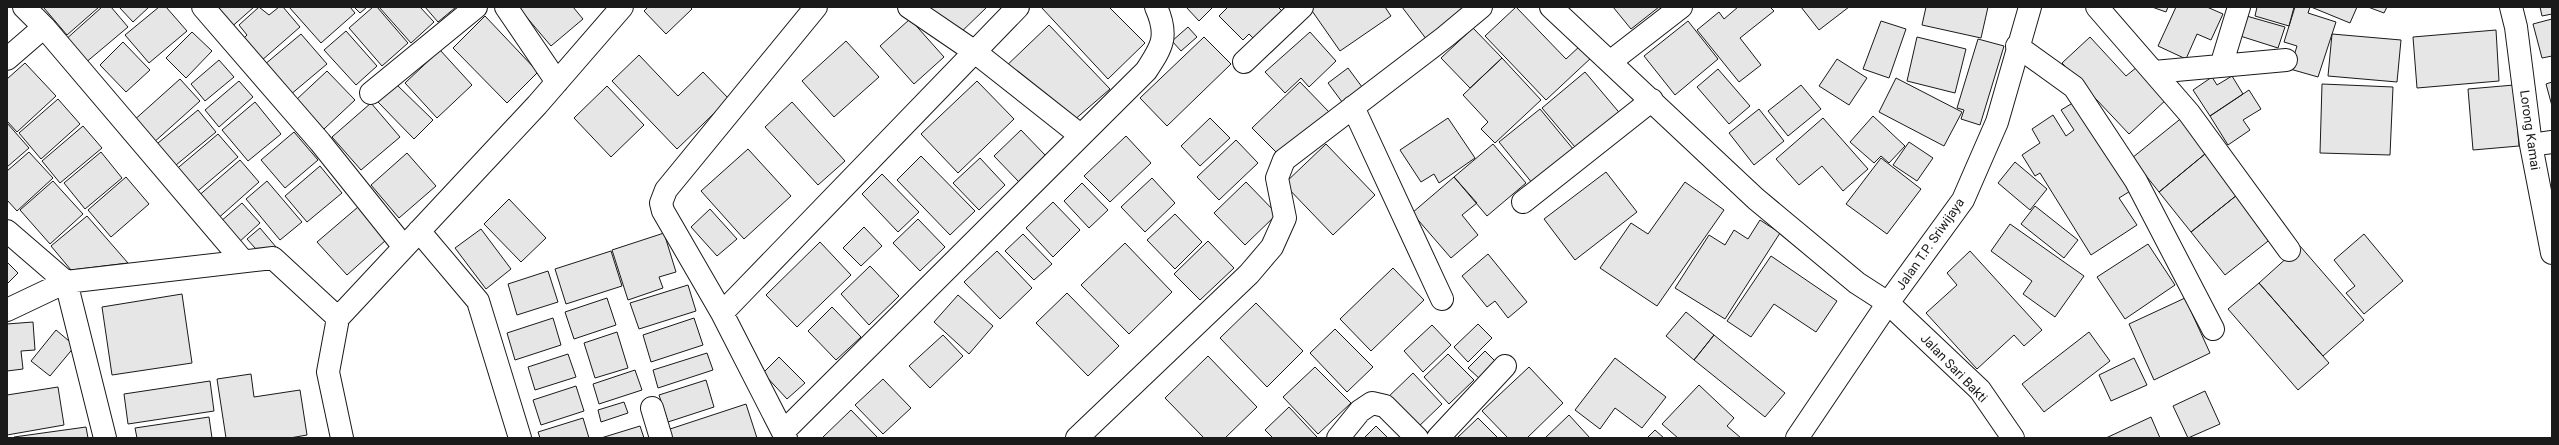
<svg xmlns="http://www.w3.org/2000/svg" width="2559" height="445" viewBox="0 0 2559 445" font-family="Roboto,sans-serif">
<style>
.building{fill:#e6e6e6;stroke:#1a1a1a}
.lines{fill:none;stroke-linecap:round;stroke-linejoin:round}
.minor-casing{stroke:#1a1a1a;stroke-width:24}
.major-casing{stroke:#1a1a1a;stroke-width:24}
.minor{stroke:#fff;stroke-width:22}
.major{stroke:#fff;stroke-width:22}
.labels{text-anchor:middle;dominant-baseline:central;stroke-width:3;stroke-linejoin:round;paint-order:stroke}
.street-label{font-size:13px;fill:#1a1a1a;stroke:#fff}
</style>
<rect width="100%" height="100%" fill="#fff"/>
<!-- building -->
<path class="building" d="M45,7H99L67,35L44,8Z
M102,7H111L128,27L84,64L64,41Z
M119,7H149L133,22Z
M159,7H166L187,31L149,63L125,35Z
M210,7H254L228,30Z
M259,7L269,15L279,7H283L300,27L261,61L242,40L247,35L239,25Z
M289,7H350L355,13L321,43Z
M354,7H367L360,13Z
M373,7H377L408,43L382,66L349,28Z
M379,7H420L434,22L411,43Z
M425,7H456L438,22Z
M518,7H573L583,19L551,46Z
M648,7H690L692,9L666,34L644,11Z
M925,7H987L955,38Z
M1041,7H1109L1145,43L1108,79Z
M1186,7H1213L1199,21Z
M1228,7H1278L1287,16L1259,44L1249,34L1243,40L1219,16Z
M1313,7H1385L1391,16L1340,51L1310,8Z
M1402,7H1479L1430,44Z
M1516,7L1566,59L1581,45L1592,57L1546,100L1485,36Z
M1613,7H1659L1631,29Z
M1738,7H1770L1774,11L1740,38L1761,65L1739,82L1697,30L1719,12L1724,19Z
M1801,7H1849L1819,30Z
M1926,7H1988L1981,38L1922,25Z
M2152,7H2168L2166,12Z
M2176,7H2207L2223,14L2211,40L2197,34L2186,59L2158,46Z
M2257,7H2294L2289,26L2255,16Z
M2295,7H2310L2308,13L2336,22L2318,77L2290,69L2297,46L2284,42Z
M2311,7H2357L2350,23Z
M2368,7H2387L2384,13Z
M2540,7H2552V14L2542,16Z
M2243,15L2285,27L2278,48L2237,35Z
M485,16L538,72L507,103L453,48Z
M910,19L944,57L914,84L880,46Z
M2552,19V56L2542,58L2533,24Z
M1688,21L1718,59L1675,95L1644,56Z
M1881,21L1906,29L1889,78L1863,69Z
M1049,25L1110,89L1073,121L1002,70Z
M1188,27L1197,37L1181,51L1172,41Z
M1473,28L1502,58L1470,88L1441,58Z
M2496,30L2499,81L2417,88L2413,37Z
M346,31L377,66L356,85L324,50Z
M192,32L212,51L186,78L166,58Z
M1310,32L1336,61L1309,87L1301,78L1285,93L1265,72Z
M301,34L327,64L290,95L264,65Z
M2332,34L2401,40L2397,82L2328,76Z
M1204,37L1231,64L1167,126L1140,98Z
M1917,37L1966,49L1955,93L1907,81Z
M2090,37L2126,76L2137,67L2167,99L2129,134L2062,63Z
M1978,39L2004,46L1980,125L1961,119L1964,110L1957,108Z
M846,41L879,77L834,117L802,81Z
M123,42L150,70L126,92L100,65Z
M440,50L472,85L437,118L405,83Z
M639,55L678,96L703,72L729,99L677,149L612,81Z
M1502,58L1541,100L1495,143L1481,129L1488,122L1463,95Z
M1837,59L1867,78L1849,105L1819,86Z
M219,60L234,77L205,101L191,84Z
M25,63L56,96L17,132L7,121V79Z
M1348,68L1365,91L1345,106L1328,83Z
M1718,69L1750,106L1729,124L1697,87Z
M327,71L355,100L324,129L296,100Z
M1585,72L1623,117L1580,153L1542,108Z
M2232,76L2243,94L2210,116L2193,90L2212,77L2217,85Z
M1896,78L1962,112L1944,146L1879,112Z
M180,79L200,101L152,144L132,122Z
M239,81L253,97L219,127L205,110Z
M977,81L1014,119L958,173L921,134Z
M1300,82L1329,112L1281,157L1252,128Z
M2552,82V106L2546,84Z
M396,84L433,120L414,139L378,102Z
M2322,84L2393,87L2390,155L2320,153Z
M1801,85L1821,109L1788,136L1768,111Z
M2514,85L2519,146L2473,150L2468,89Z
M607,86L644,125L611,157L574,118Z
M2249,90L2261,109L2243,120L2250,130L2228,145L2210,116Z
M58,99L80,124L41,159L19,133Z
M2076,101L2132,190L2119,198L2137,225L2091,255L2040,173L2035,176L2022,155L2040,143L2032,129L2053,115L2066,136L2074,130L2061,110Z
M255,102L281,134L248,161L222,130Z
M792,102L845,161L818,185L765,127Z
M371,103L400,137L361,170L332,137Z
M1540,109L1578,155L1537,189L1499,142Z
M1759,109L1784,141L1754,165L1729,133Z
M198,110L216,132L170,170L152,148Z
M1873,116L1905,146L1889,163L1881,156L1874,163L1850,142Z
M2184,116L2211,149L2159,192L2132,158Z
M1210,118L1230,138L1200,166L1181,146Z
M1448,118L1475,158L1439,183L1434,174L1421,182L1400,150Z
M1823,118L1868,169L1843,191L1822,166L1799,185L1776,159Z
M7,123L29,148L7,167Z
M83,126L102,148L60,183L42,161Z
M1021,130L1046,156L1019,182L994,156Z
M294,132L318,160L285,188L261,160Z
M218,134L238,157L193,195L173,172Z
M1126,136L1151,163L1110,202L1084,176Z
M1236,140L1258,163L1219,200L1197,177Z
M1909,142L1933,158L1917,181L1893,165Z
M1326,144L1375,195L1333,235L1284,184Z
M1493,144L1526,183L1487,216L1454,177Z
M748,149L791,196L744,239L701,191Z
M29,152L53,178L17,211L7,200V171Z
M101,152L122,178L85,209L64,183Z
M407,153L436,186L399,218L371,185Z
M2205,154L2237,195L2191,232L2159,192Z
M921,156L975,211L950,235L897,180Z
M980,158L1005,185L979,210L953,183Z
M1881,158L1921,189L1887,234L1846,204Z
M240,160L259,182L215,221L196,198Z
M2015,162L2047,189L2030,210L1998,183Z
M320,166L342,193L307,222L285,196Z
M1606,172L1637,212L1575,260L1544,219Z
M882,174L919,212L898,232L862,194Z
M126,177L149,204L111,237L88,210Z
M1454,177L1477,203L1462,215L1478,235L1451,258L1412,213Z
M1152,178L1175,203L1145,232L1121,207Z
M53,181L83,214L50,244L20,210Z
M267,181L302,222L280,240L246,199Z
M1246,182L1277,214L1245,245L1214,213Z
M1685,182L1724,210L1657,306L1600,268L1631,223L1648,234Z
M1082,183L1108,210L1089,228L1064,201Z
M2237,195L2272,238L2225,275L2191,232Z
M509,199L546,238L521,262L484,224Z
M1053,202L1080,230L1053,257L1026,228Z
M242,203L260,223L238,243L220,222Z
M2035,206L2078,240L2064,258L2021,224Z
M358,207L386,240L347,275L317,242Z
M710,209L737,239L717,256L691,227Z
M1175,214L1202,242L1175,269L1147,240Z
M87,216L128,263L71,270L51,246Z
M918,219L945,247L920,271L893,243Z
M1760,220L1780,233L1725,319L1675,288L1709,235L1725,245L1734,230L1748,239Z
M2010,224L2084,276L2055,317L2023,294L2032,281L1991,251Z
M864,227L882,246L861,266L843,248Z
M260,228L276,247L263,257L247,239Z
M481,229L511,269L486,289L455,248Z
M664,233L676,272L659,277L663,288L628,300L612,250Z
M1023,234L1052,264L1034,280L1005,251Z
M2364,234L2403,281L2364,314L2346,293L2355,286L2334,260Z
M1208,241L1234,268L1200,300L1174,274Z
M820,242L851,275L797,327L766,295Z
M1125,243L1172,292L1129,334L1081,285Z
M2148,244L2175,285L2125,319L2097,277Z
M2300,246L2364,320L2323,356L2259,283Z
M611,251L622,286L566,304L555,269Z
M997,251L1032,288L1000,319L964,282Z
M1970,251L2042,330L2024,346L2014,335L1977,369L1926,313L1957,285L1947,273Z
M1488,254L1527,302L1508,318L1495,301L1487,307L1462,276Z
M1771,256L1837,301L1816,332L1774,304L1751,337L1727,321Z
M7,262L18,273L7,284Z
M870,266L899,296L869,325L841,294Z
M1393,268L1424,300L1371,351L1340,319Z
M548,271L558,302L517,315L508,284Z
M2259,283L2329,363L2298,390L2228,309Z
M688,285L696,311L639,329L630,303Z
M1067,293L1119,346L1088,376L1036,323Z
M182,294L192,363L112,375L102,307Z
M958,295L993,326L969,354L934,322Z
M607,298L616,325L574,339L565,312Z
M2185,298L2210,353L2154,380L2129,324Z
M1256,303L1303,351L1267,387L1220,338Z
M832,307L861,337L836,360L808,331Z
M1686,312L1714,335L1694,360L1666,336Z
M553,318L561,345L515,360L507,333Z
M694,318L703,345L651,362L643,335Z
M33,322L35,350L21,351L23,369L7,371V324Z
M1478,324L1492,338L1468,362L1454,347Z
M1432,325L1451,345L1423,372L1404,351Z
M1335,329L1373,367L1347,392L1310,353Z
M56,330L75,346L50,376L31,361Z
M617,332L628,368L595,378L584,343Z
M2089,332L2110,361L2044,412L2022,384Z
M943,335L963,356L930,388L909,366Z
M1714,335L1785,393L1765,417L1694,360Z
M1485,351L1497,363L1480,379L1468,368Z
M707,353L713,370L658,388L653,370Z
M568,354L576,377L535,390L528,367Z
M1448,354L1474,380L1449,404L1424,377Z
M1208,356L1257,407L1225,438H1204L1165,398Z
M779,357L805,383L787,399L763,373Z
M1615,358L1666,397L1642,428L1615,408L1600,429L1575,410Z
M2134,358L2147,385L2111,401L2099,375Z
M1315,367L1351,403L1318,434L1283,397Z
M1529,367L1563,403L1527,438H1508L1482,411Z
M635,370L642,390L599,404L593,384Z
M1413,373L1442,404L1415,430L1385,400Z
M251,374L254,397L300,390L307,435L290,438H226L217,379Z
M883,379L911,408L883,434L855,405Z
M706,380L714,407L668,422L659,395Z
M210,381L214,411L128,424L124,394Z
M1699,385L1734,418L1727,426L1741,438H1678L1662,424Z
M576,386L584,411L541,425L533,400Z
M58,387L64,425L7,435V395Z
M2205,391L2220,424L2188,438L2173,406Z
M624,402L628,413L601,422L598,410Z
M746,404L757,438H670L667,430Z
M1289,407L1317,437L1316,438H1273L1265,430Z
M851,410L878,438H822Z
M1569,415L1590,438H1545Z
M209,417L212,438H137L135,428Z
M2151,417L2160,438H2106Z
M583,418L589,438H540L538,432Z
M1478,418L1498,438H1457Z
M640,426L644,438H601Z
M1376,426L1388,438H1364Z
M86,427L88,438H14V437Z
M1655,430L1664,438H1647Z"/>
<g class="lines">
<defs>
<path id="minor" d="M24,7L44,27L243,261
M203,7L320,142L404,247
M506,7L557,82
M909,7L975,52L1080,135
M1551,7L1756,199L1857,283L1888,303
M2097,7L2189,113L2289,250
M2511,7L2516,27L2531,145L2552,253
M2017,46L2074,87L2136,181L2213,329
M7,59L44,27
M1244,62L1302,7
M1610,62L1681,7
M2221,66L2239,7
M2154,72L2286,60
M371,93L476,7
M1353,107L1442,299
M2531,145L2552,142
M1523,202L1652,100
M7,231L66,282L273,258L338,318
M419,231L478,301L520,438
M7,310L66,282L105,438
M722,313L1018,7
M652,408L661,438
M783,432L1146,71C1162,47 1169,36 1156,7
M342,438L328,372L338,318L537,105L622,7
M786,438L722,313L663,211L661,203L666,190L816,7
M1077,438L1249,274L1272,247L1285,218L1277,178L1284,160L1445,37L1481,7
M1338,438L1360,411L1372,403L1385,406L1417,438
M1438,438L1505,366"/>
<path id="major" d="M1888,303L1980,390L2013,438
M1797,438L1888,303L1963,200L1997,122L2030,7"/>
</defs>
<!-- minor casing -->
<use href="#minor" class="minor-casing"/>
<!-- major casing -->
<use href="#major" class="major-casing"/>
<!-- minor -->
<use href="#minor" class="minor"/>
<!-- major -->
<use href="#major" class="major"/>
</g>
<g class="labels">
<!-- street labels -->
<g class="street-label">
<text transform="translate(2530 130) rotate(82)">Lorong Kamai</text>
<text transform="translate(1930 244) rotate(-55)">Jalan T.P. Sriwijaya</text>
<text transform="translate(1954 368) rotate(46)">Jalan Sari Bakti</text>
</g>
</g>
<!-- border -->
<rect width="2559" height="445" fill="none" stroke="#1a1a1a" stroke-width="16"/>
</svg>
